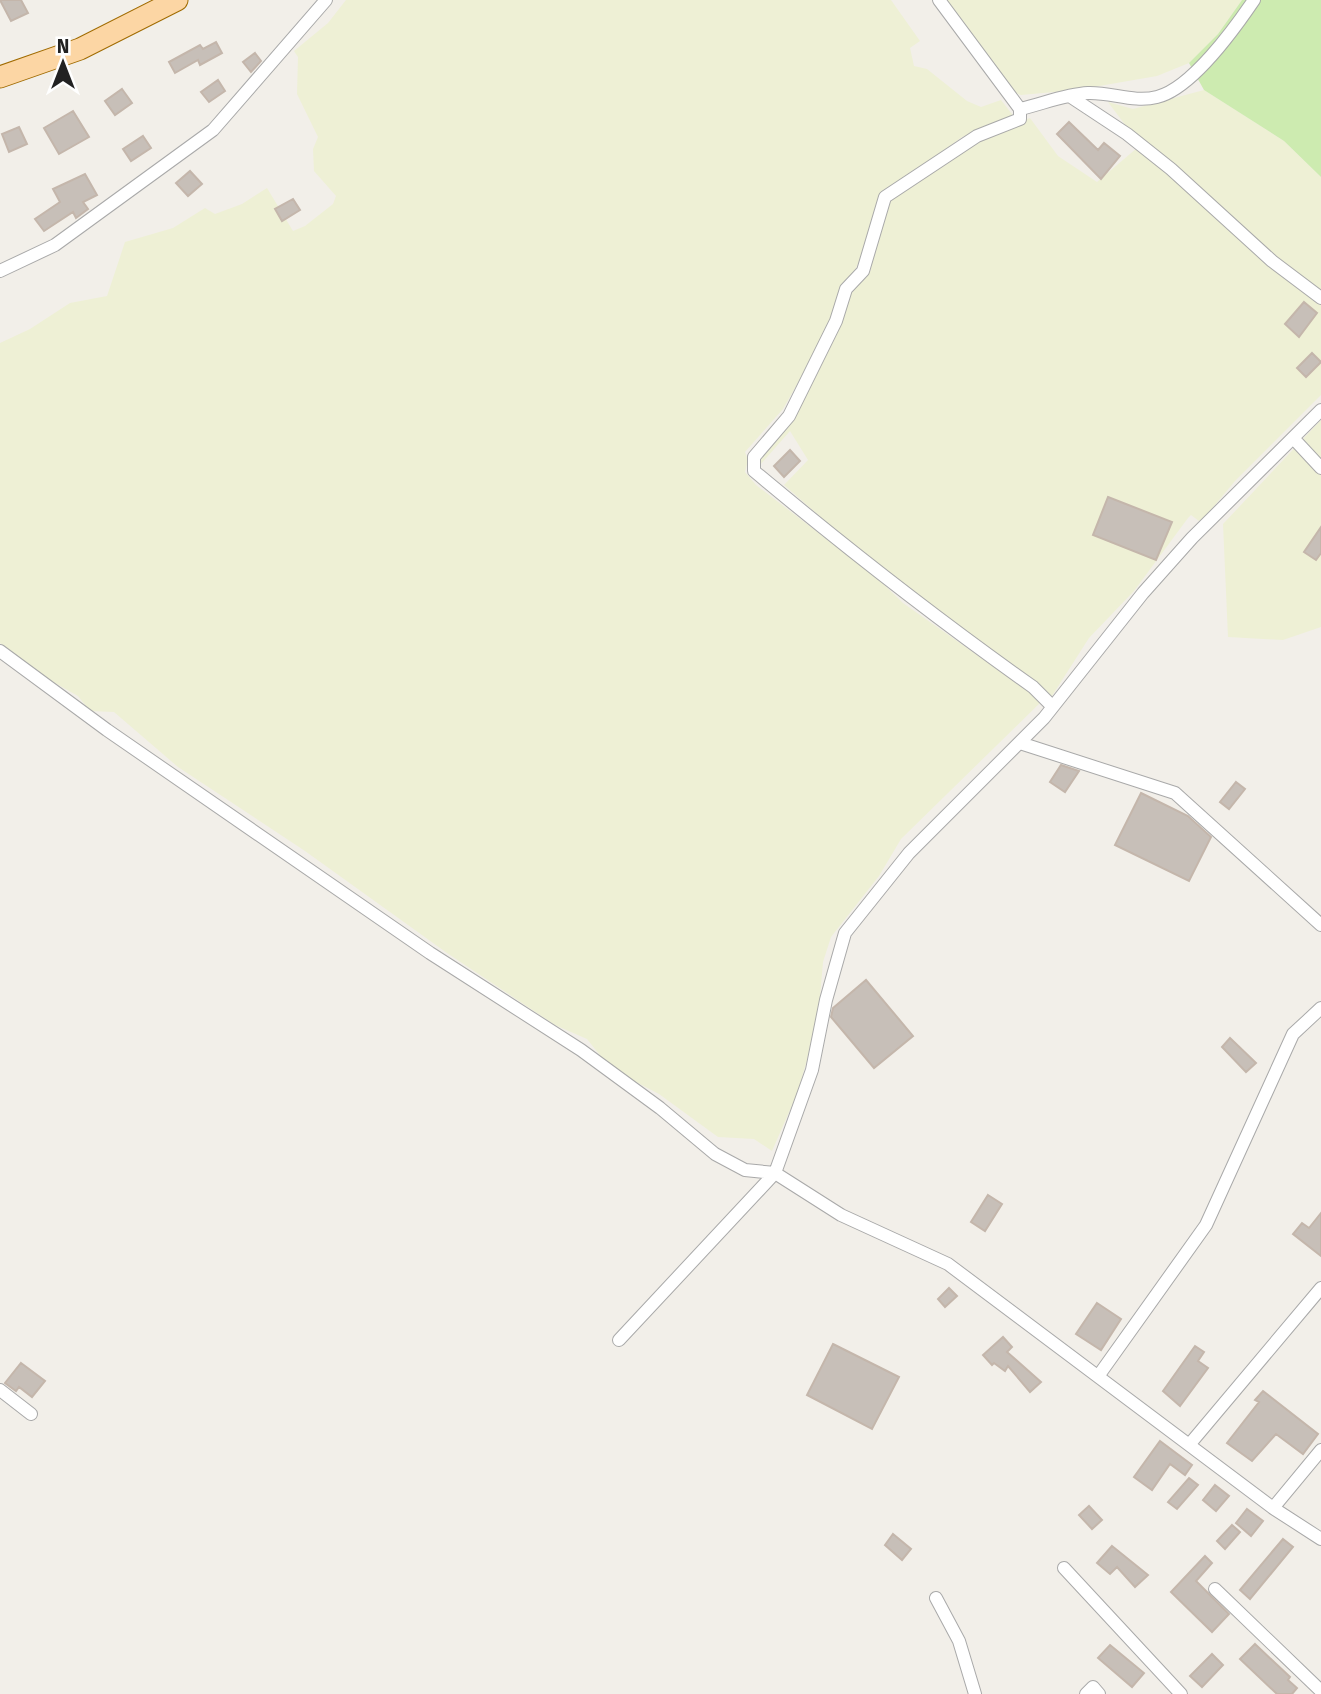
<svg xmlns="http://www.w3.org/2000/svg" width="1321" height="1694" viewBox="0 0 1321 1694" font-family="'Fira Sans',sans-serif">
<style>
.farmland{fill:#eef0d5}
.grass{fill:#cdebb0}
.building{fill:#c7bfb8;stroke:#c4b6ab;stroke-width:2}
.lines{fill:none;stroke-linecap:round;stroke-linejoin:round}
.street-casing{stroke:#a9a9a9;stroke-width:14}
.primary-casing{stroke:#a06b00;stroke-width:23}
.street{stroke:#fff;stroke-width:12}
.primary{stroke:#fcd6a4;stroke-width:21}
</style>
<rect width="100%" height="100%" fill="#f2efe9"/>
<!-- farmland -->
<path class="farmland" d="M346,0H891L920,41L910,48L914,66L927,69L967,101L981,107L1001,100L1015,118L962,137L882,196L861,257L827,332L783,409L745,452L748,460L745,472L756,485L876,577L903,603L1042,701L901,839L879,876L831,937L823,962L819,1008L807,1060L797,1094L772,1151L754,1139L718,1137L659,1094L611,1069L587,1039L555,1025L447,953L305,851L178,767L114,712L90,711L78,696L30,669L0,643V343L30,329L70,303L107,296L125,242L173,228L205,208L215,214L242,204L267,188L293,231L305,226L333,204L336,196L314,171L313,149L318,137L297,94L298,57L294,51L328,23Z
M945,0H1242L1218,34L1189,63L1157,76L1076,90L1021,95L1013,92Z
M1204,90L1284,141L1321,177V395L1235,481L1205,517L1199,521L1191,515L1188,518L1134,591L1089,638L1050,699L1031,677L998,657L897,584L784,485L808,460L790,431L760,465L758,460L845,299L871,270L870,264L890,200L988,133L1030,118L1058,156L1097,182L1137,148L1132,134L1108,102L1133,109Z
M1321,420V627L1283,640L1228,637L1223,524Z"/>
<!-- grass -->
<path class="grass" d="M1242,0H1321V177L1284,141L1204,90L1189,63L1218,34Z"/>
<!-- building -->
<path class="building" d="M0,0H21L28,13L11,21Z
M216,42L222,53L200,65L198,60L175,73L169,62L200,45L203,49Z
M255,53L261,61L251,72L243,62Z
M218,80L225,91L209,102L201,92Z
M122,89L132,103L115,115L105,101Z
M73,111L89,137L59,154L44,128Z
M1069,122L1098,150L1104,143L1120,156L1101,179L1057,134Z
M19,127L27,144L9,152L2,134Z
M143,136L151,148L131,161L123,149Z
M190,171L202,184L188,196L176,183Z
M85,174L97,195L83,202L88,209L76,218L73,212L44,231L35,219L60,202L53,189Z
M293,199L300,210L282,221L275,209Z
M1304,302L1317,313L1299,337L1285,324Z
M1312,353L1321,362L1306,377L1297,368Z
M790,450L800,461L784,477L774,466Z
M1108,497L1172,522L1156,560L1093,535Z
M1321,527V553L1316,560L1304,552Z
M1061,765L1079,771L1065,792L1050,782Z
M1236,782L1245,789L1229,809L1220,802Z
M1141,793L1188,816L1211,837L1189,881L1115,845Z
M866,980L913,1036L874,1068L831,1017L833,1008Z
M1230,1038L1256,1063L1246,1072L1222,1047Z
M988,1195L1002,1204L985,1231L971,1222Z
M1321,1213V1256L1293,1234L1302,1223L1309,1228Z
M949,1288L957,1296L945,1307L938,1299Z
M1097,1303L1121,1319L1101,1350L1076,1334Z
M1003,1337L1012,1347L1007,1352L1041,1382L1030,1392L1008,1366L1005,1371L994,1363L992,1365L983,1355Z
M833,1344L899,1377L872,1429L807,1395Z
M1195,1346L1204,1352L1198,1361L1208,1368L1180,1406L1163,1391Z
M21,1363L45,1381L32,1397L19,1387L16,1391L5,1383Z
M1263,1391L1318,1434L1303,1454L1276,1434L1252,1461L1227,1443L1259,1402L1255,1400Z
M1160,1441L1192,1465L1185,1475L1170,1464L1152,1490L1134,1477Z
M1189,1478L1198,1485L1177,1509L1168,1502Z
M1215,1485L1229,1496L1216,1511L1203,1500Z
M1089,1506L1102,1520L1092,1529L1079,1515Z
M1247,1509L1263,1521L1251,1536L1236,1523Z
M1232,1525L1240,1532L1225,1549L1217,1541Z
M893,1534L911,1549L902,1560L885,1545Z
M1283,1539L1293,1547L1250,1599L1240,1590Z
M1112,1546L1148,1575L1135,1587L1117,1567L1110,1574L1097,1563Z
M1205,1556L1212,1563L1196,1581L1229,1614L1212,1632L1171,1592Z
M1255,1644L1290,1677L1288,1680L1297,1688L1292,1694H1277L1240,1659Z
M1110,1645L1144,1673L1132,1687L1098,1658Z
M1212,1654L1223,1665L1202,1687L1190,1676Z"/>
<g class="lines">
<defs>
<path id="street" d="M939,0L1020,109C1042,104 1066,94 1088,93C1111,92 1134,103 1157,97C1191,89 1235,28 1254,0
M1071,97L1127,134L1171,169L1272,261L1321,298
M1020,109V119L977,136L885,197L863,271L846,289L836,321L789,416L754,457V471C845,547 937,619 1033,687L1052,706
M0,271L55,245L213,130L326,0
M1294,439L1321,468
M0,651L107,730L430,953L581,1050L660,1108L715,1154L745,1170L775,1173L841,1215L948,1264L1273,1508L1321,1539
M1020,743L1175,793L1321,925
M619,1340L775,1173L812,1070L826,1000L845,933L909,853L1044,718L1143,593L1192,538L1321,410
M1099,1375L1206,1225L1293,1034L1321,1008
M0,1390L31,1414
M1189,1445L1321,1288
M1273,1508L1321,1450
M1064,1568L1181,1694
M1215,1589L1321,1691
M936,1598L959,1641L975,1694
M1086,1694L1093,1687L1099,1694"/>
<path id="primary" d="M0,77L80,49L177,0"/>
</defs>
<!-- street casing -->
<use href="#street" class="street-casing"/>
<!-- primary casing -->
<use href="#primary" class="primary-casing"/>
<!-- street -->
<use href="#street" class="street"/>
<!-- primary -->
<use href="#primary" class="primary"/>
</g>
<!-- north arrow -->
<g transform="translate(63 63)" stroke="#ffffff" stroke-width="5" paint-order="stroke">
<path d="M0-5L12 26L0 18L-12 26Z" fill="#222222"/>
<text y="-10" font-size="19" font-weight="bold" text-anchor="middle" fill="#222222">N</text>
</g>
</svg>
